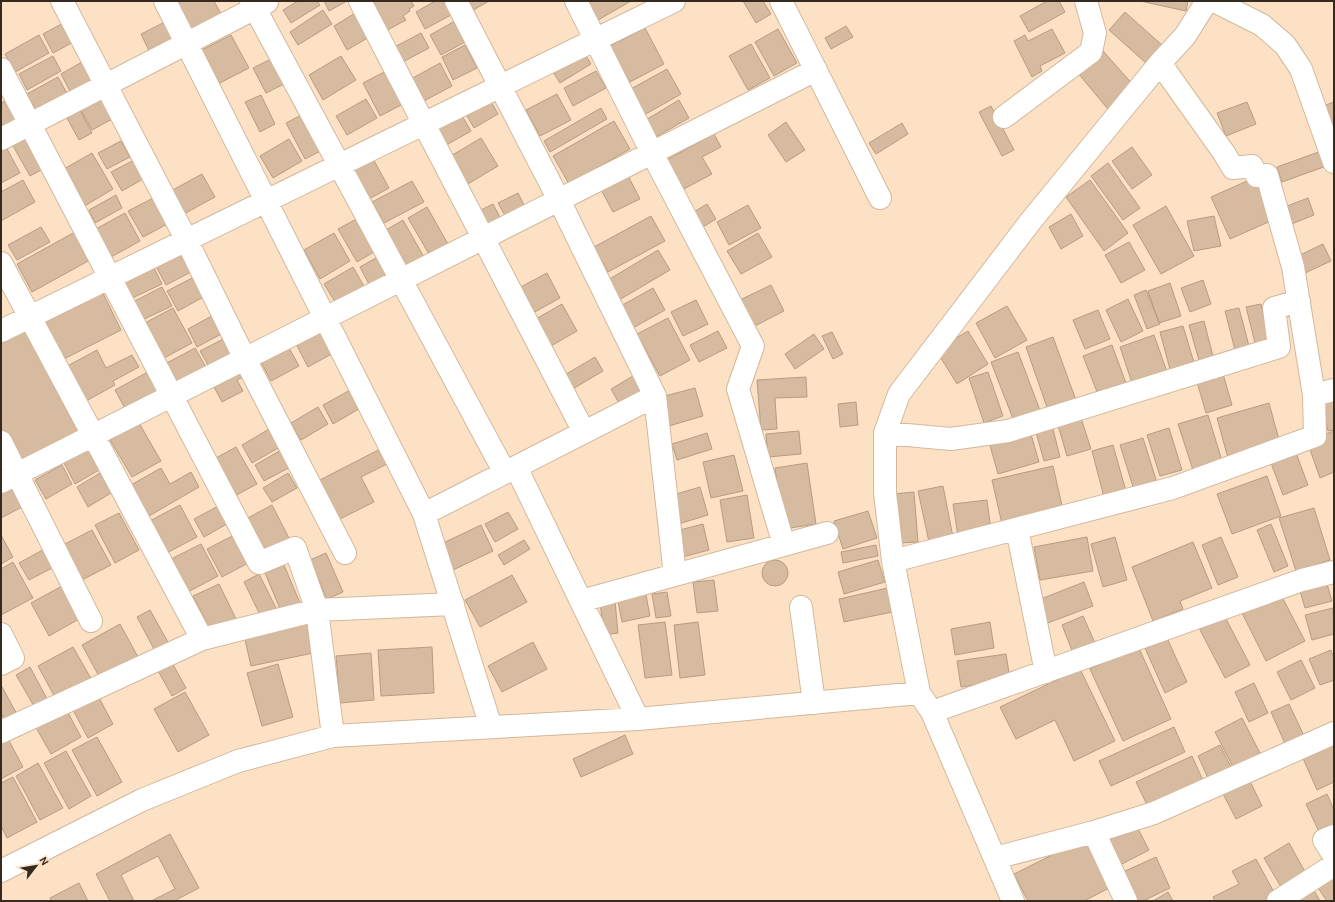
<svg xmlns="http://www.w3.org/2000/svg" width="1335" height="902" viewBox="0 0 1335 902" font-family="Karla,sans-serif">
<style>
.building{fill:#d6bba0;stroke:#b69c81}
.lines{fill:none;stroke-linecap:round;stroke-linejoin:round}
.minor-casing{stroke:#d3b89d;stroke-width:24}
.minor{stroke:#fff;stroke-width:22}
</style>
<rect width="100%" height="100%" fill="#fde1c5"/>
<!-- building -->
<path class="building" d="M175,1H214L222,16L190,32Z
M298,1H317L320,5L291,23L283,10Z
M324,1H347L329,11Z
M364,1H411L414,6L409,9L410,11L403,16L406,20L382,33Z
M435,1H444L451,15L425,29L416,12Z
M464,1H489L470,12Z
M587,1H631L598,20Z
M743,1H763L771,14L756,23Z
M1047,1H1059L1065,12L1029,32L1020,16Z
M1140,1H1188L1186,11Z
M323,10L332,24L298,45L290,32Z
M357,12L371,36L347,50L334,26Z
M1125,12L1163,46L1147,64L1109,30Z
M69,20L79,39L53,53L43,34Z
M167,21L177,42L151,55L141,34Z
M455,21L465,42L441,55L430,35Z
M846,26L853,37L831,49L825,38Z
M645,28L664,64L630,82L610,46Z
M778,29L797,63L774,76L755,42Z
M1052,29L1065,53L1040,66L1042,71L1032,77L1014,41L1025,35L1028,41Z
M421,33L429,48L397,65L389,50Z
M39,35L49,53L15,72L5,54Z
M231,35L249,68L212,87L194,54Z
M751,44L770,78L748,90L729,56Z
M465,45L477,68L453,80L442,57Z
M581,48L591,64L560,83L550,67Z
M1103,51L1136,88L1112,114L1077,72Z
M53,56L61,71L27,90L19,74Z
M277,56L290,81L266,93L253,68Z
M341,56L356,80L323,100L309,75Z
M89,58L100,78L71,93L61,74Z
M440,63L452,86L424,101L411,79Z
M667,69L681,94L644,115L629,90Z
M388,70L405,103L380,116L363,83Z
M596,71L606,88L573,106L564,88Z
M58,77L69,97L38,114L27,94Z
M557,94L571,120L540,136L526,110Z
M261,95L275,124L260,132L245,102Z
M104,97L116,117L92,130L81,110Z
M12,98L22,118L1,129V103Z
M489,98L498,114L474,128L465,112Z
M366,99L377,118L347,135L336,116Z
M679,100L689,118L654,138L644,121Z
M1247,102L1256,124L1226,136L1217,113Z
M1334,102V135L1323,106Z
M991,106L1014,150L1002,156L979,112Z
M601,108L607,119L550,152L544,141Z
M80,110L92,133L79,140L67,118Z
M309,111L328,147L305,159L286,123Z
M461,114L471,131L443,147L434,130Z
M614,121L630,149L569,184L553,156Z
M786,122L805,150L786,162L768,135Z
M902,123L908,134L876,154L869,143Z
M32,133L50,165L30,176L12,144Z
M714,134L721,147L702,157L712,174L680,191L663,162Z
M481,138L498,166L461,188L444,160Z
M289,139L302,161L273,178L260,156Z
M121,141L130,157L107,169L98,153Z
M6,147L20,173L1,183V150Z
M1132,147L1152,175L1132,189L1112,161Z
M1327,149L1332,164L1282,182L1277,167Z
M92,153L113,189L83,207L62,170Z
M371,155L389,188L369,199L352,165Z
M140,157L150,175L122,191L111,172Z
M1108,163L1140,208L1123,220L1091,176Z
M625,170L640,199L613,212L598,184Z
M202,174L215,197L182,215L169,192Z
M1254,178L1273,220L1230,239L1211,197Z
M23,180L35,202L1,221V192Z
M1090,180L1128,233L1104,251L1066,197Z
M412,181L424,202L384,223L372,202Z
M518,193L527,211L508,221L498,203Z
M116,195L122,208L95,223L89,210Z
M159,195L173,221L143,237L128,211Z
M1308,198L1314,215L1289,225L1282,208Z
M493,204L503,223L489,230L479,211Z
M707,204L716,219L698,230L689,215Z
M748,205L761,228L729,245L717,222Z
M1166,206L1194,256L1161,274L1133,225Z
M427,207L448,244L429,254L408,218Z
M125,213L140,241L111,257L96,229Z
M1071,214L1083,236L1061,249L1049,227Z
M651,216L665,241L608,272L594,247Z
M1214,216L1221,246L1194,251L1187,221Z
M360,217L379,249L357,262L338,229Z
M403,220L425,259L407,269L386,230Z
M41,227L50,242L17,260L8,245Z
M75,232L90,260L32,292L17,264Z
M334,233L350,261L320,279L304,250Z
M758,233L772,257L741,274L727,251Z
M1129,242L1145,270L1121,283L1105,255Z
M1323,244L1331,261L1305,273L1298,256Z
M182,246L195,270L166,285L153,261Z
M658,250L670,270L619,300L608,280Z
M383,254L394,273L370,286L360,267Z
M150,260L162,284L128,300L116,276Z
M353,267L365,288L337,305L324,284Z
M547,273L560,298L531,314L517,289Z
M198,275L209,294L178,311L167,291Z
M1203,280L1211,304L1190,312L1181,288Z
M1170,283L1181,316L1159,323L1148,291Z
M99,285L121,330L62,360L39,316Z
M771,285L784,311L753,327L740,300Z
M162,287L172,306L142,320L133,302Z
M653,288L665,310L631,329L619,307Z
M1146,290L1160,324L1147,329L1134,295Z
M1128,299L1143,331L1121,342L1106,310Z
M696,300L708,324L683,336L671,312Z
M562,304L577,331L549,347L534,320Z
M1261,304L1269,340L1255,343L1246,307Z
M1007,306L1027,340L995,358L976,323Z
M173,308L192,343L162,359L143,324Z
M1239,308L1249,346L1235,350L1225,311Z
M1098,310L1110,339L1085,349L1073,320Z
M219,312L229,330L197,347L188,329Z
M668,318L690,360L660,376L637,334Z
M1204,321L1214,360L1200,364L1189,325Z
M1183,326L1195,366L1171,373L1160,332Z
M327,328L339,350L308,367L296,344Z
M25,331L79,433L20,464L1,428V343Z
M718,331L727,348L699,362L690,345Z
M968,331L988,364L957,384L936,350Z
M832,332L843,354L833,359L822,336Z
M814,334L824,349L795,369L785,354Z
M1154,335L1167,372L1132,383L1120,347Z
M229,336L239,355L211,370L200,351Z
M1053,337L1077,403L1049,413L1026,347Z
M1112,345L1127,386L1099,397L1083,356Z
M288,346L299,366L271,381L261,362Z
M195,348L206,367L173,385L163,365Z
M97,350L106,368L132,355L139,367L113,381L115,385L79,405L60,370Z
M1018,352L1041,413L1015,424L991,362Z
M595,357L603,371L571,390L563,376Z
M242,367L247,375L237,380L243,391L222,402L212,383Z
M148,372L161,396L128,414L115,390Z
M988,372L1003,416L984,423L969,378Z
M1223,374L1232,405L1206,413L1197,382Z
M633,376L642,391L620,405L611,389Z
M806,377L807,397L775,398L777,429L761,430L757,380Z
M354,388L364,406L333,424L323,405Z
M695,388L703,416L669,426L661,397Z
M1334,400V430L1328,431L1321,403Z
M856,402L858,425L840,427L838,404Z
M1269,403L1281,447L1229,462L1217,418Z
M318,407L328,424L301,440L291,423Z
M1080,415L1091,449L1067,456L1057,422Z
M1208,415L1222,461L1193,470L1178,424Z
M1051,421L1060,457L1044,461L1034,425Z
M139,423L161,461L132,477L110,440Z
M276,425L287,443L252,463L242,445Z
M1169,428L1182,470L1160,476L1147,435Z
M799,431L801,454L768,457L766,434Z
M1030,431L1039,462L998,474L989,442Z
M1334,431V472L1320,478L1307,441Z
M707,433L712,449L677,460L672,444Z
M1143,438L1158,486L1135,493L1120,445Z
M1113,445L1127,495L1105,501L1092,451Z
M288,446L298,463L264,481L255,465Z
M236,447L257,484L227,500L207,463Z
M384,447L391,462L361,477L374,502L338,520L318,481Z
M88,450L99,470L75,484L64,463Z
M1296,453L1308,485L1283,495L1271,463Z
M734,455L743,491L711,498L703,462Z
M807,463L816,524L784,529L775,468Z
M62,465L72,484L46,499L35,480Z
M1053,466L1063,510L1002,524L992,480Z
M161,468L170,484L191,472L199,487L149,516L131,485Z
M100,473L111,493L88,507L77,487Z
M288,473L297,488L272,502L263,488Z
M1267,476L1281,516L1232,534L1217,494Z
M9,485L22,507L1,518V489Z
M943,486L953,537L929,542L918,491Z
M700,487L708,515L675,525L666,497Z
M914,492L918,542L898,543L893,494Z
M747,495L754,538L727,542L720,500Z
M987,500L991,530L958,536L953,504Z
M222,504L232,521L204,537L194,519Z
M180,505L197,537L163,555L146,523Z
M272,505L290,540L261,554L244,520Z
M1314,508L1330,560L1296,571L1279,518Z
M868,511L877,538L843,549L834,521Z
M508,512L518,529L495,542L485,524Z
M119,513L139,550L115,563L95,525Z
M703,524L709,550L679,558L672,532Z
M1271,524L1288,566L1274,572L1257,530Z
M481,525L493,551L453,570L441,544Z
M92,530L111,565L82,580L63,545Z
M238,533L252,561L222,577L207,549Z
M1,535L13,557L1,564Z
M1087,537L1093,571L1040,580L1034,547Z
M1115,537L1127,580L1103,587L1091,544Z
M1221,537L1238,577L1218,585L1202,545Z
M524,540L530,549L504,565L498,555Z
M1193,542L1212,588L1180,601L1183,609L1153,621L1132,567Z
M201,544L218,576L186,593L169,560Z
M876,545L878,556L843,563L841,552Z
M48,547L58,565L29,580L19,563Z
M326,553L343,592L327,599L310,560Z
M762 573a13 13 0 1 1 26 0a13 13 0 1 1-26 0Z
M878,560L885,582L844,594L838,572Z
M13,562L33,598L1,615V569Z
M284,565L300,603L281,611L265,573Z
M259,574L278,612L262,619L244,582Z
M512,575L527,602L480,627L465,600Z
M714,580L718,611L697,613L693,582Z
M1084,582L1093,606L1045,624L1036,601Z
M219,584L236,619L211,631L193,596Z
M1327,584L1332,601L1305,608L1300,591Z
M62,586L79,619L49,636L31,603Z
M892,587L897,611L844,622L839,599Z
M645,590L650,616L622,622L617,596Z
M667,592L671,616L656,618L652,594Z
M1280,593L1305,641L1266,661L1242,613Z
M615,601L618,633L604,635L600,602Z
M1333,608L1334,634L1312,640L1305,615Z
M150,610L169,644L155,651L137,617Z
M1223,613L1250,665L1225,678L1198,626Z
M1083,616L1095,643L1073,653L1062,625Z
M311,622L318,652L251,666L244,635Z
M665,622L672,675L645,678L638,625Z
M698,622L705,675L680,678L674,625Z
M990,622L994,648L955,655L951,629Z
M120,624L139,659L101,680L82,645Z
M1167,638L1187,682L1165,693L1145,648Z
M533,642L547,669L502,692L488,666Z
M1138,646L1171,719L1123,741L1090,669Z
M73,647L93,682L57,701L38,666Z
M432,647L434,693L381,696L378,650Z
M1331,650L1334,658V680L1320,685L1309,659Z
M371,653L374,700L340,703L336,656Z
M1006,654L1010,679L961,687L957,661Z
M170,659L186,688L172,696L156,667Z
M1301,660L1315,688L1291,700L1277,672Z
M278,664L293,717L262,726L247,673Z
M30,667L48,701L35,708L16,675Z
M1080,669L1115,741L1074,761L1055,720L1016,739L1000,707Z
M1254,683L1268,713L1249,722L1235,692Z
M1,685L19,718L7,725L1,713Z
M185,692L209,735L178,752L154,709Z
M98,696L113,724L88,738L73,710Z
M1289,704L1306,740L1287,748L1271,712Z
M66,709L81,737L51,754L35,726Z
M1242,718L1260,753L1233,767L1215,732Z
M1174,727L1185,752L1111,786L1099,761Z
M625,735L633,754L581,777L573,759Z
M7,737L23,767L1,779V741Z
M97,737L122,782L97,796L72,750Z
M1334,742V782L1317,790L1302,756Z
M1220,745L1231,767L1208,778L1198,756Z
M66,751L91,796L69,809L44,763Z
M1192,756L1205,785L1150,811L1136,782Z
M38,763L63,808L40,820L16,776Z
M1246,773L1262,806L1236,819L1219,786Z
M13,777L37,822L7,838L1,826V783Z
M1327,794L1334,810V830L1321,836L1306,804Z
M1134,821L1149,850L1120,865L1105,836Z
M170,834L199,888L174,901H151L175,889L158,856L121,875L134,901H110L96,874Z
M1092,835L1117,884L1084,901H1028L1014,874Z
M1289,843L1308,877L1284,892L1264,858Z
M1156,857L1170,888L1143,901H1136L1123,872Z
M1256,859L1277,898L1272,901H1215L1213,897L1239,884L1232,871Z
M1334,874V901H1327L1316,885Z
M79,883L88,901H51L50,898Z
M1312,887L1320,901H1289Z
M1168,892L1173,901H1153Z"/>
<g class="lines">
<defs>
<path id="minor" d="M62,1L186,239L245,359L345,553
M165,1L424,514L491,727
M251,1L505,473
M360,1L584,432
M456,1L559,200L655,396L675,575
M576,1L652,153L753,346L738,389L784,545
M781,1L880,198
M1214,1L1262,25L1285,45L1301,69L1334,162
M1,69L259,563L295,548L317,610L333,736
M1004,117L1091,52L1095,33L1086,1
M1,139L267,2
M1,263L202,639
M1,331L674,1
M1314,395L1334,390
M885,433L951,439L1008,431L1279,347L1274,308L1299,301
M1,442L91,621
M516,467L638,719
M1,482L816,70
M424,514L655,396
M1017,529L1046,672
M893,561L1173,488L1315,436L1314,395L1293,267L1267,175L1257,176L1252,166L1233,168L1224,153L1160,63
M581,601L827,533
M801,607L814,703
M1,634L13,658L1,664
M932,712L1302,580L1334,572
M1,732L202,639L317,610L453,604
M1094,832L1126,901
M1334,836L1324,840L1334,856
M995,858L1094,832L1154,813L1334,733
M1,871L142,800L238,761L333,736L638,719L919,693
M1013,901L932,712L919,693L893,561L885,493V433L899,394L1030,222L1160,63L1185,36L1207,1
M1278,901L1334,865"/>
</defs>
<!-- minor casing -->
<use href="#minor" class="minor-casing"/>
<!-- minor -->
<use href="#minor" class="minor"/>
</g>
<!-- border -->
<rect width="1335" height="902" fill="none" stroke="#342a1f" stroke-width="4"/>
<!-- north arrow -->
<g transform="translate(36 866) rotate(59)" stroke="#fde1c5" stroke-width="3" paint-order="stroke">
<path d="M0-3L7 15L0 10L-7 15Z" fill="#342a1f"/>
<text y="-6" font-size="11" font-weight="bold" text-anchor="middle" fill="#342a1f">N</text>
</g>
</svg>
